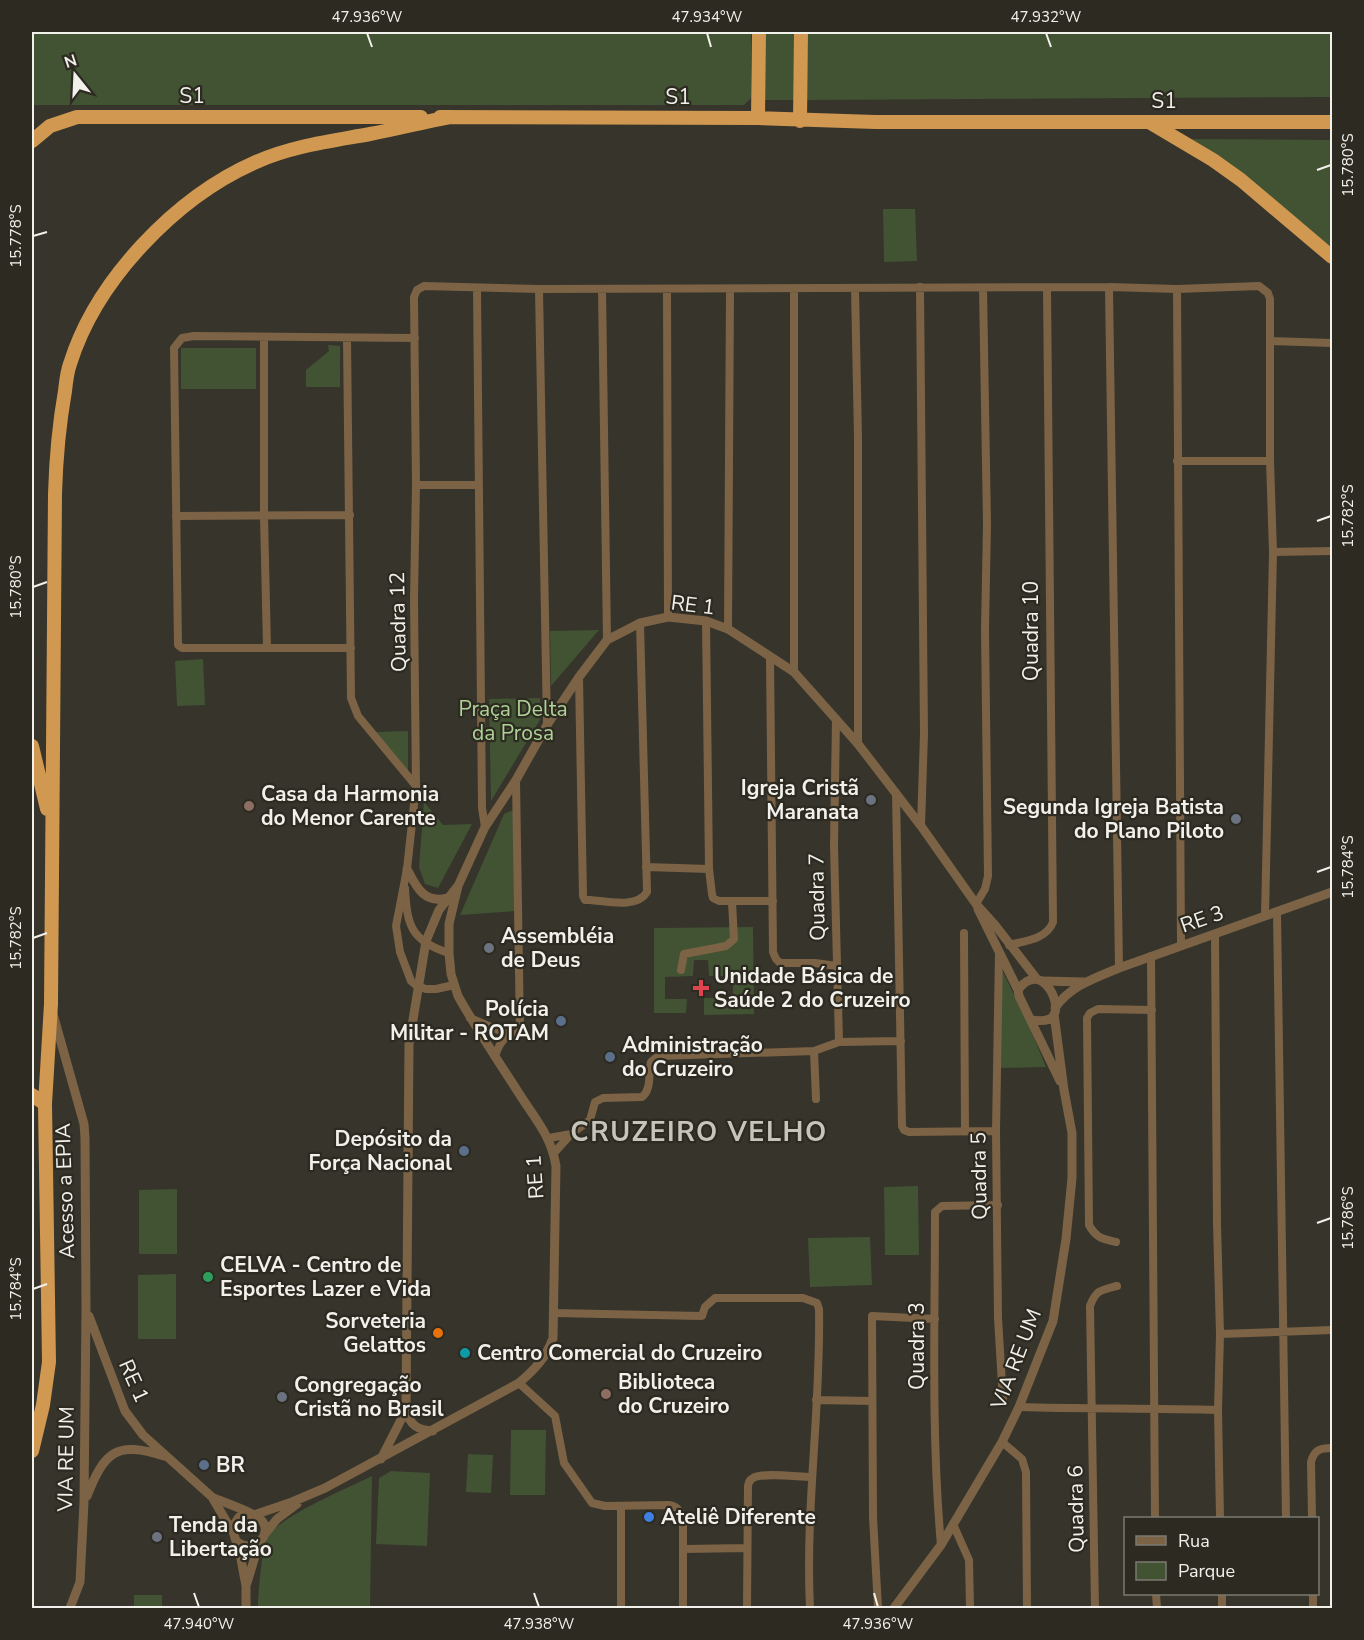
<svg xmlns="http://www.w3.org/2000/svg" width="1364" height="1640" viewBox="0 0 1364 1640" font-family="'Nunito Sans',sans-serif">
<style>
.green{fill:#415333}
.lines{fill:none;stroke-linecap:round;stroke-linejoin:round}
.minor{stroke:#7c6345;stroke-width:8}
.tertiary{stroke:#7c6345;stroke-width:9}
.trunk{stroke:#d09850;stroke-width:14}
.ticks{fill:none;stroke:#f1f0ea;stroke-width:2}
.worship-dot{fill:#6b7280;stroke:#2c2a21;stroke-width:2}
.education-dot{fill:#8d6e63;stroke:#2c2a21;stroke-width:2}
.health-dot{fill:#e0444e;stroke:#2c2a21;stroke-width:2}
.service-dot{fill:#5c6f8a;stroke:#2c2a21;stroke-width:2}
.leisure-dot{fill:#2e9e5b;stroke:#2c2a21;stroke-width:2}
.food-dot{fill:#e8710a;stroke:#2c2a21;stroke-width:2}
.culture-dot{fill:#0f9aa8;stroke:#2c2a21;stroke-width:2}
.shop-dot{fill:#3f7fe0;stroke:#2c2a21;stroke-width:2}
.labels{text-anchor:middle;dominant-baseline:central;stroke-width:4.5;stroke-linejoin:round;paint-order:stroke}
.street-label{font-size:21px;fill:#f1f0ea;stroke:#2c2a21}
.park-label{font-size:21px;fill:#afd396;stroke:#2c2a21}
.poi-label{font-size:21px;font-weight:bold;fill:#f1f0ea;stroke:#2c2a21;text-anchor:start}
.district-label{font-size:27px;font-weight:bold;letter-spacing:1.5px;fill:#c7c5b9;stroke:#2c2a21}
.neatline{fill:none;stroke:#f1f0ea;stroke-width:2}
.ticks-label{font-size:15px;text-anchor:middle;fill:#f1f0ea}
</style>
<rect width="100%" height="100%" fill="#36342b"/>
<!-- green -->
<path class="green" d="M32,32H751V98L744,105H32Z
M765,32H795L794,100H765Z
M806,32H1332V97L806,100Z
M1187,139L1332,140V250Z
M883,209H915L917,261L884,262Z
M328,345L340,346V387H306V370L329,351Z
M181,348H256V389H181Z
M599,630L551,686L550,631Z
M203,659L205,705L177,706L175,661Z
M540,698L541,718L491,801L489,699Z
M408,731V771L376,732Z
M424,802L443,825L472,824L438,888L425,884L419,867Z
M513,810L516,911L460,915L504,814Z
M753,927L754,1014L704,1015V998H733V976H709L708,960H694L693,976L665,977V999H687L686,1013H654V928Z
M1000,966L1028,1023L1046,1067L1000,1068Z
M918,1186L919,1255H885L884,1187Z
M177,1189V1254H139V1190Z
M870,1237L872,1285L810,1287L808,1238Z
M176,1274V1339H138V1275Z
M511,1430H546L545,1495H510Z
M468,1454L493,1455L491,1493L466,1492Z
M391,1471L430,1473L427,1546L376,1544L379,1478Z
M372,1476L370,1608H258C258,1595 262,1545 268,1536C284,1514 346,1489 372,1476Z
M134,1595H162V1608H134Z"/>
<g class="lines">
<!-- minor -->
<path class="minor" d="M920,287L924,734L921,826
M1109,287L1119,968
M477,288L482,808L485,827
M855,288L858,439V744
M539,289L547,725
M602,289L607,640
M667,289L668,617
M794,289V672
M1177,289L1181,946
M264,338V516L267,648
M347,339L351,698L358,716L416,786
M1270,341L1332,343
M1177,461H1270
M416,485H478
M176,516L350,515
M1273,552L1332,551
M706,621L709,869L712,894L713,898L719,901H773
M728,629L730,289
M351,648H182L178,645L174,348L182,338L194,336L415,338
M770,657L773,952L776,959L780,963H815L837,966
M579,677L583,896L585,900H590C606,901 637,909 647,892L640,623
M896,793L902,1126L904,1130L909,1132L996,1131
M646,867L709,869
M405,888C407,924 410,941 449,953
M976,904L985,889L988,876L985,629L987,524L983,288
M1277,912L1286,1518
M964,933L965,1132
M1215,934L1217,1224L1220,1334L1218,1410L1220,1518
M1009,945C1025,941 1047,939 1053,922L1047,288
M999,952L996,1131L998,1318L1003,1401
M1151,956L1155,1518
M681,970L684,954L726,946L734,939L732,902
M454,985L436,989H426L417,986L411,981L400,952L396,926L407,869L416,786L414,599L416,485L414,297L417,290L424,286L539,289L1109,287L1177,289L1259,286L1268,293L1270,299V461L1273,552L1265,916
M470,1018L510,1035
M839,1042L901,1041
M814,1051L816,1099
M495,1056C500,1042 504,1035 520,1033L516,780
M549,1138L571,1134
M554,1153L571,1134L590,1120L595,1102L603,1098L642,1097C652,1089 648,1074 651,1062L658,1056L814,1051L839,1042L834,846L836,719
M1116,1242C1103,1239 1096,1238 1089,1225L1087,1018L1090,1013L1098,1009L1152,1010
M553,1313L702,1316L705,1307L715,1298H803L817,1303L819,1309C821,1409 805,1508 810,1608
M1220,1334L1332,1330
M519,1383L555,1416L564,1463L592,1503L605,1506L669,1505C679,1507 681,1512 683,1522V1608
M816,1400L872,1401
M1019,1407C1086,1409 1152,1408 1218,1410
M1002,1442L1022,1459L1026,1472L1027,1608
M621,1506V1608
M1312,1518L1311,1462C1314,1450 1320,1448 1332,1448
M953,1524L969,1560L970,1608
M941,1545C931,1434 935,1323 935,1212L942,1206L998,1205
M684,1549L747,1548
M1156,1594L1157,1608
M1222,1594V1608
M747,1608L748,1486C749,1482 749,1480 753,1478C763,1472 798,1477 811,1477
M878,1608L873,1517L872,1316L935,1319
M1095,1608L1090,1306C1096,1290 1101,1290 1117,1286
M1313,1608V1594"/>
<!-- tertiary -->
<path class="tertiary" d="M407,869C416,886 423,904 447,898
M978,909L1018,990
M1043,981L1083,982
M1055,1008C1070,986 1095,978 1119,968L1332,892
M53,1014L84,1124L85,1138L86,1309L84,1502L80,1582L70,1608
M1032,1020C1039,1021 1050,1022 1054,1015C1062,1001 1040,960 1018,990L1019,996L1060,1081
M89,1316L125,1411L143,1435L212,1497L232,1531
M406,1410C410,1425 417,1430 433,1431
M381,1459L406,1410L409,1044L426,941L439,910L457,887
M87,1496C105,1451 116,1441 164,1456
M214,1498C225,1503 250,1511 259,1518C276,1531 255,1557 236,1541L232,1528L239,1517L251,1514
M254,1515L292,1502L325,1488L519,1383C535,1369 546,1358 553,1338L556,1166C551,1136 536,1120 520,1095C499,1062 477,1030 458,996L451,974L449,953V924L458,886L485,827L516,780L547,725L579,677L607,640L640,623L668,617L706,621L728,629L794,672L858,744L921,826L976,904L995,925L1036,978
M264,1535L277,1519L297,1504
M238,1543L246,1586V1608
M247,1583L259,1543
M894,1608L941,1545L1002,1442L1019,1407L1053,1321L1066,1239L1072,1178V1133L1064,1090L1054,1014"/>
<!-- trunk -->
<path class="trunk" d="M440,117L758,118L875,122H1332
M758,118L759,32
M800,121L801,32
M1149,122L1213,160L1241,180L1332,257
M32,141L50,126L77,117H421
M32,746L47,809
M32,1095L45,1104
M32,1451L43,1405L49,1362L45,1104L51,1004L55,494C56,459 59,425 65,391C66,382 67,372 70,364C96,280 176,197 256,162C292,146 332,141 370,134C397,129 423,122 450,117"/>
</g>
<!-- ticks -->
<path class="ticks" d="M367,33L372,47M707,33L711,47M1046,33L1051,47M1317,170L1331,165M33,236L47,232M1317,521L1331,516M33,587L47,582M1317,872L1331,867M33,938L47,933M1317,1223L1331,1218M33,1289L47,1284M194,1593L199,1607M534,1593L539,1607M874,1593L878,1607"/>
<!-- markers -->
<g class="worship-dot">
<circle cx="871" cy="800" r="6"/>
<circle cx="1236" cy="819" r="6"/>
<circle cx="489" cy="948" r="6"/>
<circle cx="282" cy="1397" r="6"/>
<circle cx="157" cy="1537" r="6"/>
</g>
<g class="education-dot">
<circle cx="249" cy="806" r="6"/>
<circle cx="606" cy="1394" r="6"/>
</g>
<path class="health-dot" d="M698 979h6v6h6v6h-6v6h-6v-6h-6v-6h6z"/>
<g class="service-dot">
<circle cx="561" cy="1021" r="6"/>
<circle cx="610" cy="1057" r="6"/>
<circle cx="464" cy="1151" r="6"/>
<circle cx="204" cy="1465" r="6"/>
</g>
<circle class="leisure-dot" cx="208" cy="1277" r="6"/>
<circle class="food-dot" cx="438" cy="1333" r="6"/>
<circle class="culture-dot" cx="465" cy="1353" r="6"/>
<circle class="shop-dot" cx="649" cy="1517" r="6"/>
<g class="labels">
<!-- street labels -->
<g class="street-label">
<text x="192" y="96">S1</text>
<text x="678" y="97">S1</text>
<text x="1164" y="101">S1</text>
<text transform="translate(693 605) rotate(7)">RE 1</text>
<text transform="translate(398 622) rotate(-91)">Quadra 12</text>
<text transform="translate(1031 631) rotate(-90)">Quadra 10</text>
<text transform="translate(817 897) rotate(-91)">Quadra 7</text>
<text transform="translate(1202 919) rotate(-19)">RE 3</text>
<text transform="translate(979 1176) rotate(-91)">Quadra 5</text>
<text transform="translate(535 1177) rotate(-94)">RE 1</text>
<text transform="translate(65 1191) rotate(-92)">Acesso a EPIA</text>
<text transform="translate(917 1346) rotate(-90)">Quadra 3</text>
<text transform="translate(1016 1359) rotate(-69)">VIA RE UM</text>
<text transform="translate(134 1381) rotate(66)">RE 1</text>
<text transform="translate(66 1459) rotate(-89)">VIA RE UM</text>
<text transform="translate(1076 1509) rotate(-91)">Quadra 6</text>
</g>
<!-- park labels -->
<g class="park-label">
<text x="513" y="709">Praça Delta<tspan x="513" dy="24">da Prosa</tspan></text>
</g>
<!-- poi labels -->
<g class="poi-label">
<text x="859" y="788" text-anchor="end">Igreja Cristã<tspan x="859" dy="24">Maranata</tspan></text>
<text x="261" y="794">Casa da Harmonia<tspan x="261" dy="24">do Menor Carente</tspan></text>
<text x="1224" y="807" text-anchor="end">Segunda Igreja Batista<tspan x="1224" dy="24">do Plano Piloto</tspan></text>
<text x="501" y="936">Assembléia<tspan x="501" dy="24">de Deus</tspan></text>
<text x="714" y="976">Unidade Básica de<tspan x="714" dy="24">Saúde 2 do Cruzeiro</tspan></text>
<text x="549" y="1009" text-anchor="end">Polícia<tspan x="549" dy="24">Militar - ROTAM</tspan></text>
<text x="622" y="1045">Administração<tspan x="622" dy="24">do Cruzeiro</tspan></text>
<text x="452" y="1139" text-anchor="end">Depósito da<tspan x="452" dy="24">Força Nacional</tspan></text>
<text x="220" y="1265">CELVA - Centro de<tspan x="220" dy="24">Esportes Lazer e Vida</tspan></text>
<text x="426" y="1321" text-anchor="end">Sorveteria<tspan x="426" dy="24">Gelattos</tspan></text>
<text x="477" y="1353">Centro Comercial do Cruzeiro</text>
<text x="618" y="1382">Biblioteca<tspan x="618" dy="24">do Cruzeiro</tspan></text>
<text x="294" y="1385">Congregação<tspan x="294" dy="24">Cristã no Brasil</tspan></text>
<text x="216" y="1465">BR</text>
<text x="661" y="1517">Ateliê Diferente</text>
<text x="169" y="1525">Tenda da<tspan x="169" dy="24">Libertação</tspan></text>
</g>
<!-- district labels -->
<g class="district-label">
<text x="699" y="1132">CRUZEIRO VELHO</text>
</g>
</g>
<!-- border -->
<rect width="1364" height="1640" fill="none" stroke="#2c2a21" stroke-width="66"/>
<!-- legend -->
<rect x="1124" y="1517" width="195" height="78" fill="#2c2a21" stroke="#7b7971" stroke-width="1.5"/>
<rect x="1136" y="1536" width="30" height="9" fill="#7c6345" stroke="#7b7971" stroke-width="1.5"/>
<text x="1178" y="1547" font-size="18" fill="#f1f0ea">Rua</text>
<rect x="1136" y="1562" width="30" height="18" fill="#415333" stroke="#7b7971" stroke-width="1.5"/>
<text x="1178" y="1577" font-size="18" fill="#f1f0ea">Parque</text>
<!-- north arrow -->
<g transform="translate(75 75) rotate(342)" stroke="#2c2a21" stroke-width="4.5" paint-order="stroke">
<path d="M0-4.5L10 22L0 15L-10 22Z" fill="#f1f0ea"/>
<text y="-9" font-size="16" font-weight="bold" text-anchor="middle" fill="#f1f0ea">N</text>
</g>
<rect x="33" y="33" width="1298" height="1574" class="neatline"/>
<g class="ticks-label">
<text x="367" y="22">47.936°W</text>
<text x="707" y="22">47.934°W</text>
<text x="1046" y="22">47.932°W</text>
<text transform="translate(1348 165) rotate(-90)" y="5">15.780°S</text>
<text transform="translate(16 236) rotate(-90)" y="5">15.778°S</text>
<text transform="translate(1348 516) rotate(-90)" y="5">15.782°S</text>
<text transform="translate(16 587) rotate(-90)" y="5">15.780°S</text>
<text transform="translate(1348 867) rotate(-90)" y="5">15.784°S</text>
<text transform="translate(16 938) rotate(-90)" y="5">15.782°S</text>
<text transform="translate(1348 1218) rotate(-90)" y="5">15.786°S</text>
<text transform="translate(16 1289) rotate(-90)" y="5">15.784°S</text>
<text x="199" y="1629">47.940°W</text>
<text x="539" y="1629">47.938°W</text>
<text x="878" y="1629">47.936°W</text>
</g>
</svg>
